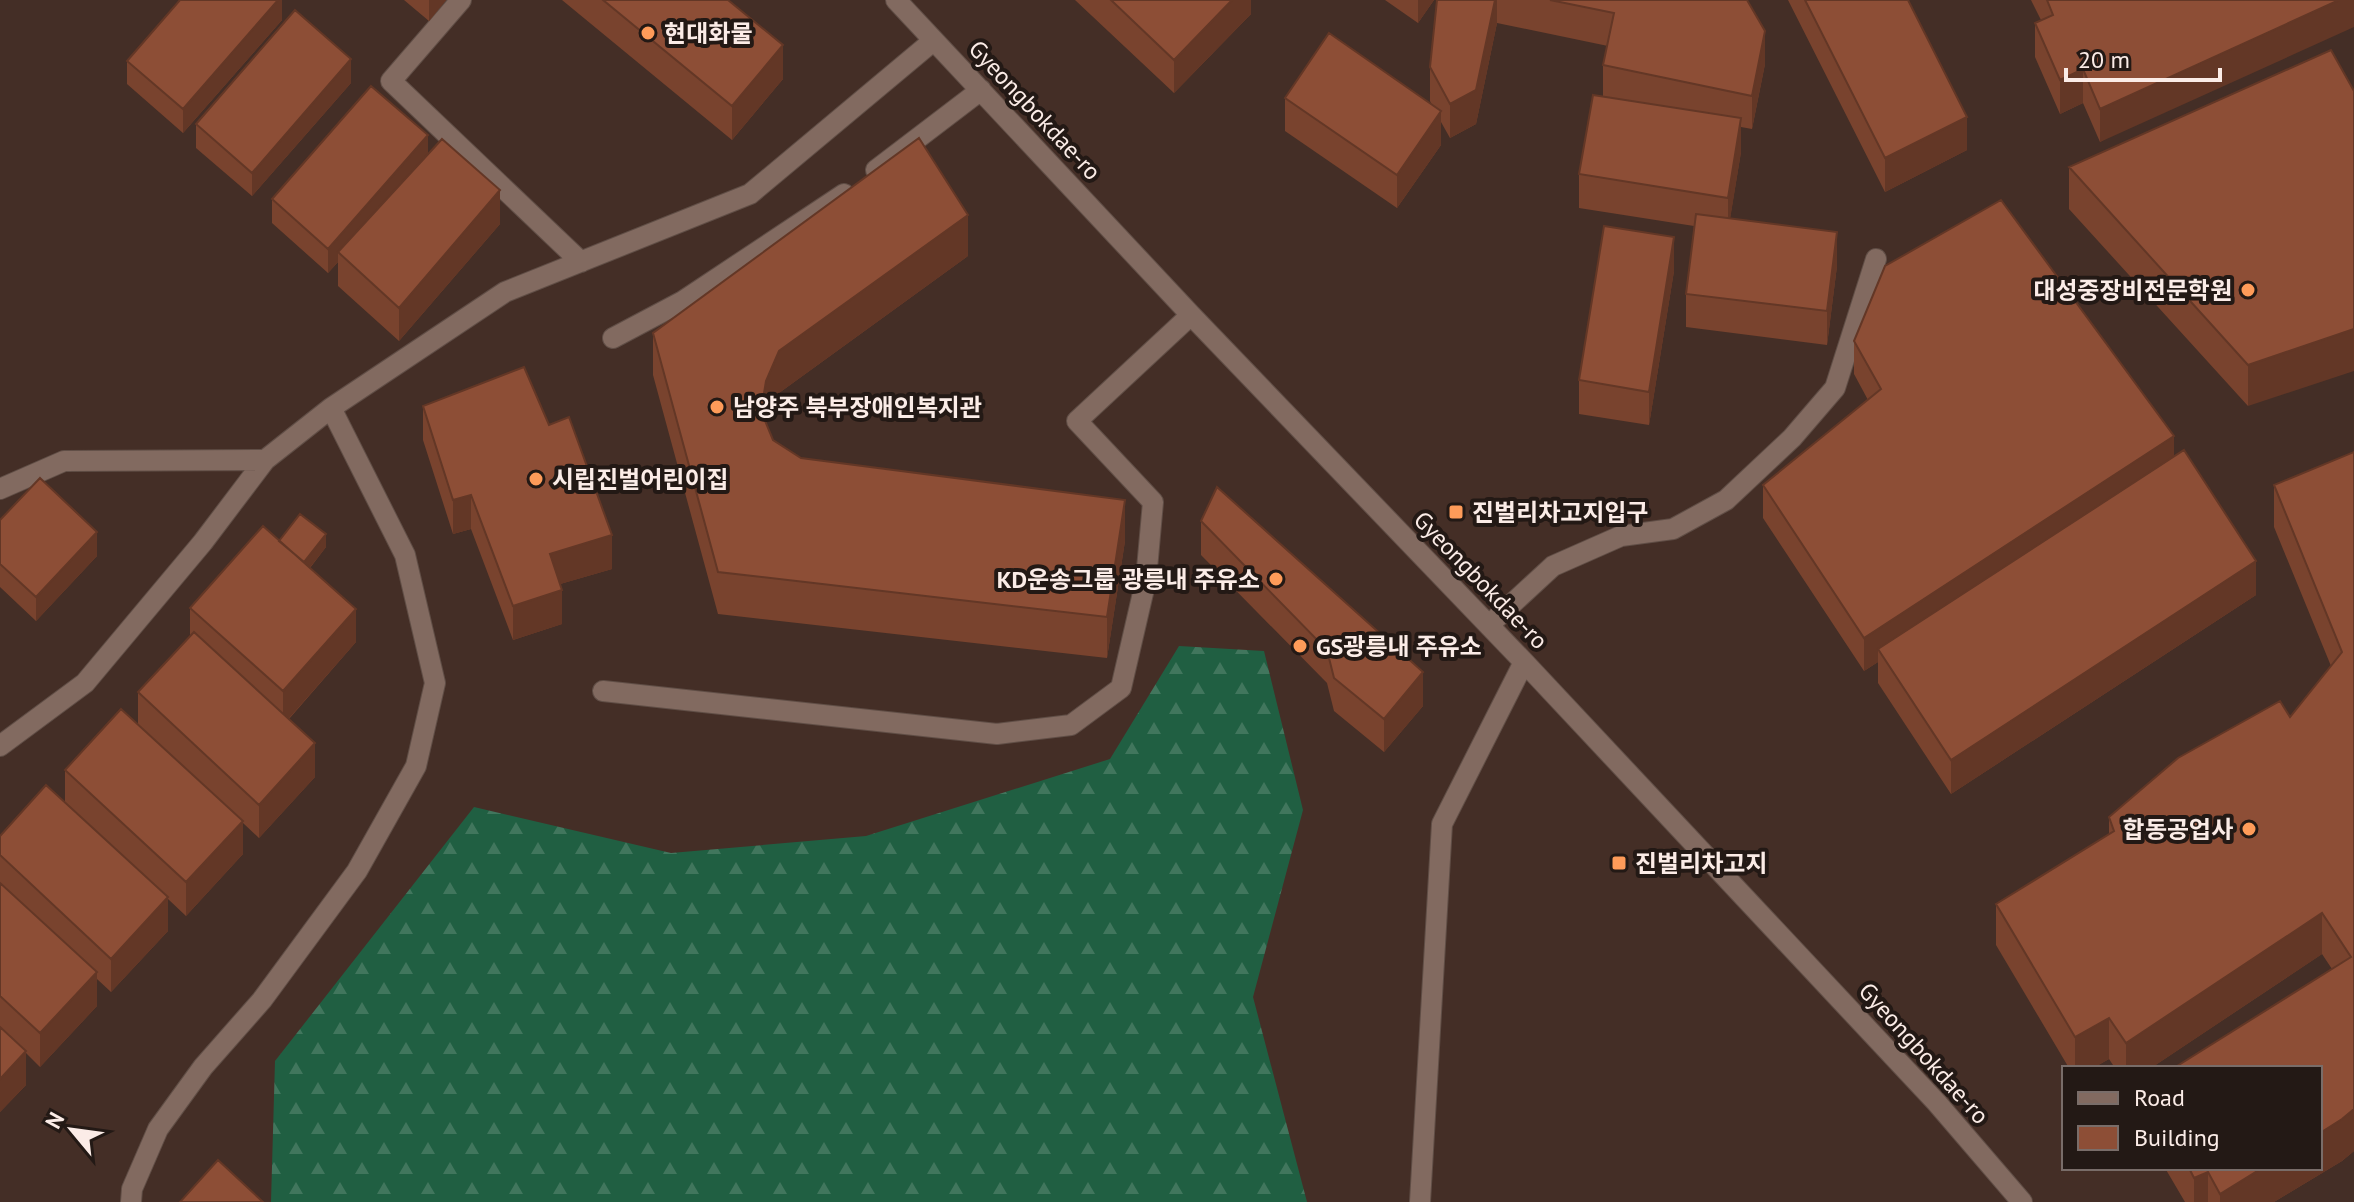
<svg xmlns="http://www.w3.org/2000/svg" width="2354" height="1202" viewBox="0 0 2354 1202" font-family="'PT Sans','Noto Sans KR',sans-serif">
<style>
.forest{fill:url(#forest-firs)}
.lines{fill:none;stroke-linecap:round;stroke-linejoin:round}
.minor-casing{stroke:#604e46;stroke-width:22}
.minor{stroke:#826a60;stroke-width:20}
.wall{fill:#79432e}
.shaded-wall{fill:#633726}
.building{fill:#8d4e36;stroke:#633726;stroke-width:2}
.poi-dot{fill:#fe9b59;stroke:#231915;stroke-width:3}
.labels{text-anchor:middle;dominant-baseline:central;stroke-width:8;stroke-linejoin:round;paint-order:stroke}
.poi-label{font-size:24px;font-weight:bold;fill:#fbece7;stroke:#231915;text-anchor:start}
.street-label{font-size:24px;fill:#fbece7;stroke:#231915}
</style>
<defs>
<pattern id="forest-firs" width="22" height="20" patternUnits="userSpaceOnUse" patternTransform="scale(2)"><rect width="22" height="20" fill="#205f42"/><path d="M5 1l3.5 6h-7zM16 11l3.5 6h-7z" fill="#41765d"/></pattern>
</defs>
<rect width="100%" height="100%" fill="#442e26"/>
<!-- forest -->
<path class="forest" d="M1179,646L1264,651L1303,810L1253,997L1307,1202H271L275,1061L474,807L671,853L866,836L1110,759Z"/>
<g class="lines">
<defs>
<path id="minor" d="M461,0L391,81L581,262
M896,0L1191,315L1524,662L1937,1103L2022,1202
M876,170L981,90
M613,338L683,301L844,194
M0,489L64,461L265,460
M1489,625L1553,566L1621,536L1673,529L1726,500L1792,438L1835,388L1876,259
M603,691L997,734L1071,725L1121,688L1146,580L1153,502L1077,421L1191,315
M0,746L85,683L203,542L265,460L331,408L505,292L750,194L933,41
M131,1202L132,1189L158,1129L203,1067L262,1000L357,871L416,766L435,683L405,555L331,408
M1420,1202L1442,824L1524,662"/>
</defs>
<!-- minor casing -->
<use href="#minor" class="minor-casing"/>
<!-- minor -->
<use href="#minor" class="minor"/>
</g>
<!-- wall -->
<path class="wall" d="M282,0V20L183,133L127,84V61Z
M404,0H446L429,21Z
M562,0H728L783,79L732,140Z
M1075,0H1251V14L1174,93Z
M1385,0H1434L1418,23Z
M1437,0H1747L1765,64L1752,129L1741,127V152L1730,218L1837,266L1827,345L1686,327V294L1694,226L1579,208V174L1603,97V65L1608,46L1497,23L1476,124L1450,138L1441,122V145L1397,208L1285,131V98L1432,105L1430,101V67Z
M1788,0H1908L1967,150L1885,192Z
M2031,0H2354L2100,142L2083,103L2060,114L2035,57V23L2041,20Z
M2331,50L2248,406L2069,209V167Z
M351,83L252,196L196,148V124Z
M428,154L500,224L399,341L338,286V262L328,273L272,223V199Z
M968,256L779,393L766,422L773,440L801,458L1125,541L1107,658L718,614L653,375V333Z
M1674,271L1649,425L1579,414V380Z
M1854,341L2174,456L2256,595L1951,794L1878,683V662L1864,671L1763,518V485L1868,400L1854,374Z
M423,406L549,425L612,569L560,584L562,624L513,640L471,529L453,534L423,440Z
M2354,452V1151L2342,1161L2274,1202H2185L2165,1168H2320L2332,969L2322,954L2151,1068H2115L2109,1059L2093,1068H2069L1996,945V904L2109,835V817L2290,717L2331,666L2274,527V485Z
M0,520L97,556L36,621L0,587Z
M1201,521L1423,706L1384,752L1334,711L1327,683L1201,555Z
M279,541L326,547L310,568L356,642L289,719L315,777L259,838L243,823V854L186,916L168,899V931L111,992L97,979V1006L40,1067L26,1053V1085L0,1112V836L65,803V770L138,724V692L190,636V608Z"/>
<!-- shaded-wall -->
<path class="shaded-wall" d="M278,0H282V20L183,133V109Z
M429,0H446L429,21Z
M1232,0H1251V14L1174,93V60Z
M1418,0H1434L1418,23Z
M1495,0H1497V23L1476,124L1450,138V104Z
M2339,0H2354V27L2100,142V109Z
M1765,31V64L1752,129V96Z
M783,45V79L732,140V106Z
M351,59V83L252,196V173Z
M2083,69V103L2060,114V80Z
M1441,111V145L1397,208V175Z
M1967,117V150L1885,192V158Z
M1741,118V152L1728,232V198Z
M428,135V159L338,252V262L328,273V249Z
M500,190V224L399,341V308Z
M968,215V256L779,393L766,422L761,411L766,381L779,351Z
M1837,232V266L1827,345V311Z
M1674,237V271L1649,425V392Z
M2354,329V371L2248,406V365Z
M2174,436V470L1878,649V662L1864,671V638Z
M471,495V529L453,534V500Z
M1125,500V541L1107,658V617Z
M97,532V556L36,621V597Z
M326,534V547L304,575V562Z
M612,535V569L550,587V554Z
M2256,561V595L1951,794V760Z
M562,590V624L513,640V606Z
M356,609V642L283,725V691Z
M1423,672V706L1384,752V719Z
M315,743V777L259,838V805Z
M243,821V854L186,916V882Z
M168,897V931L111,992V959Z
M2322,913V954L2151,1068H2126V1043Z
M97,972V1006L40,1067V1033Z
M2109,1018V1059L2093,1068H2075V1037Z
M26,1051V1085L0,1112V1079Z
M2354,1109V1151L2342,1161L2274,1202H2220V1194L2262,1168H2320V1133Z
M2208,1172V1202H2194V1178Z"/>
<!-- building -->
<path class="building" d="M180,0H278L183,109L127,61Z
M603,0H728L783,45L732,106Z
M1111,0H1232L1174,60Z
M1437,0H1495L1476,90L1450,104L1430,67Z
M1550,0H1747L1765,31L1752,96L1603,65L1614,13Z
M1805,0H1908L1967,117L1885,158Z
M2047,0H2339L2100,109L2083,69L2060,80L2035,23L2053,15Z
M295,10L351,59L252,173L196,124Z
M1329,33L1441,111L1397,175L1285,98Z
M2331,50L2354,91V329L2248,365L2069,167Z
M371,86L428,135L328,249L272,199Z
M1593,95L1741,118L1728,198L1579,174Z
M919,138L968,215L779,351L766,381L761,411L773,440L801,458L1125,500L1107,617L718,572L653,333Z
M442,139L500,190L399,308L338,252Z
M2001,200L2174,436L1864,638L1763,485L1881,389L1854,341L1885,266Z
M1696,214L1837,232L1827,311L1686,294Z
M1604,226L1674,237L1649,392L1579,380Z
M524,367L549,425L569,417L612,535L550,554L562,590L513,606L471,495L453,500L423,406Z
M2184,450L2256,561L1951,760L1878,649Z
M2354,452V1109L2342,1119L2320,1133V1068H2174L2351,957L2322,913L2126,1043L2109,1018L2075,1037L1996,904L2114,831L2109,817L2178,758L2280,701L2290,717L2342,652L2274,485Z
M40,478L97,532L36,597L0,564V520Z
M1217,487L1423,672L1384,719L1334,678L1327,650L1201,521Z
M300,514L326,534L304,562L279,541Z
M263,526L356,609L283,691L190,608Z
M194,632L315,743L259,805L138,692Z
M121,709L243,821L186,882L65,770Z
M46,785L168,897L111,959L0,855V836Z
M0,883L97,972L40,1033L0,996Z
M0,1027L26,1051L0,1079Z
M218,1160L263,1202H180Z
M2189,1168H2262L2220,1194L2208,1172L2194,1178Z"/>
<!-- markers -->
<g class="poi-dot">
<circle cx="648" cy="33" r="8"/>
<circle cx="2248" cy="290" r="8"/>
<circle cx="717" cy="407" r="8"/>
<circle cx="536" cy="479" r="8"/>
<rect x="1448" y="504" width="16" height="16" rx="4"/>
<circle cx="1276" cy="579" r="8"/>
<circle cx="1300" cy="646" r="8"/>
<circle cx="2249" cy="829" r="8"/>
<rect x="1611" y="855" width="16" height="16" rx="4"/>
</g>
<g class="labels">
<!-- poi labels -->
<g class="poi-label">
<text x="664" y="33">현대화물</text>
<text x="2232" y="290" text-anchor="end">대성중장비전문학원</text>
<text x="733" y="407">남양주 북부장애인복지관</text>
<text x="552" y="479">시립진벌어린이집</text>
<text x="1472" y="512">진벌리차고지입구</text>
<text x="1260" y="579" text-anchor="end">KD운송그룹 광릉내 주유소</text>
<text x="1316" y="646">GS광릉내 주유소</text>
<text x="2233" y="829" text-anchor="end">합동공업사</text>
<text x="1635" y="863">진벌리차고지</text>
</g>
<!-- street labels -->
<g class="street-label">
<text transform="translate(1035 110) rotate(47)">Gyeongbokdae-ro</text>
<text transform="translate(1481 580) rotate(46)">Gyeongbokdae-ro</text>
<text transform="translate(1924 1053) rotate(48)">Gyeongbokdae-ro</text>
</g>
</g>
<!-- legend -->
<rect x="2062" y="1066" width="260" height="104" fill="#231915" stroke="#796d69" stroke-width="2"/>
<rect x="2078" y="1092" width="40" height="12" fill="#826a60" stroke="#796d69" stroke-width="2"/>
<text x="2134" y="1106" font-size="24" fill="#fbece7">Road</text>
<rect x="2078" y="1126" width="40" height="24" fill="#8d4e36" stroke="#796d69" stroke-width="2"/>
<text x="2134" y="1146" font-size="24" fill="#fbece7">Building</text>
<!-- north arrow -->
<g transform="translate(72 1130) rotate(299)" stroke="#231915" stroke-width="6" paint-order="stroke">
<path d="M0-6L14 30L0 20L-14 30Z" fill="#fbece7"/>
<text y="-12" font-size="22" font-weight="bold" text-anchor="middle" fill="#fbece7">N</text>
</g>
<!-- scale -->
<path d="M2066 68v12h154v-12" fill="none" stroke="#fbece7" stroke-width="4"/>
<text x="2078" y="68" font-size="24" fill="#fbece7" stroke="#231915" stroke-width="6" paint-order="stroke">20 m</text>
</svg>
